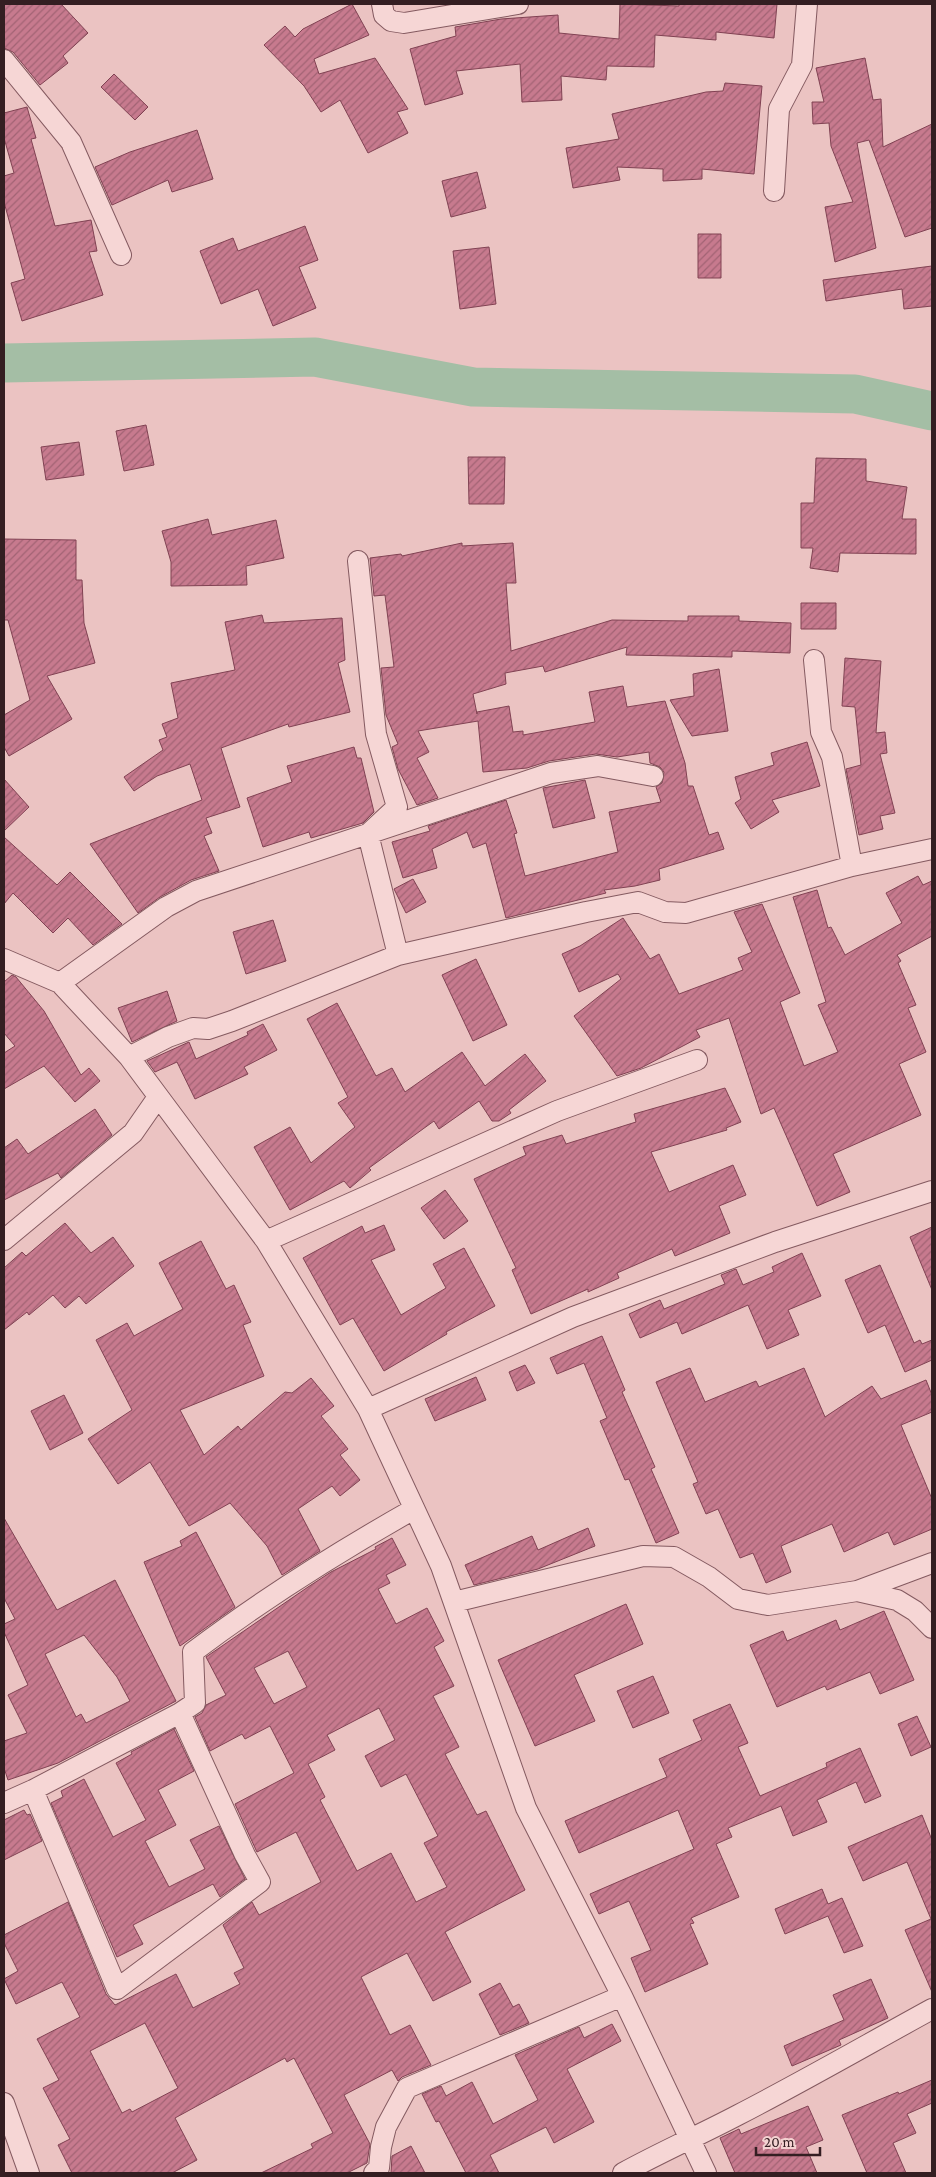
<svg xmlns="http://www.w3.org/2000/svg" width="936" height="2177" viewBox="0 0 936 2177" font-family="'Crimson Pro',serif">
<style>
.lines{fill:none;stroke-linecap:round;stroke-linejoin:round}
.river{stroke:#a4bea5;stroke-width:39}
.building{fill:url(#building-hatch);stroke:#814253;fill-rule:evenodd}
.minor-casing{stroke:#845a60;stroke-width:22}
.minor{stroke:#f6d6d5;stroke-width:20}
</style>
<defs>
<pattern id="building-hatch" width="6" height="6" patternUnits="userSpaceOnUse" patternTransform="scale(1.25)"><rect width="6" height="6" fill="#c77a8e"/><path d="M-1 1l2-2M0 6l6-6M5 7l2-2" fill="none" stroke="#a26374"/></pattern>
</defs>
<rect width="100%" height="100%" fill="#ebc3c2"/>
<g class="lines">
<!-- river -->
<path class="river" d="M4,363L315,357L473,387L855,394L932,411"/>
</g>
<!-- building -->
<path class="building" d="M4,4H61L88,33L63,56L68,63L40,85L13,52L4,48Z
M352,4L369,35L314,59L319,74L375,58L408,109L397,112L408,133L368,153L340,100L321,112L304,86L264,45L285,26L295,37L303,29Z
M620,4L679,6V4H777L774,38L716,32V40L655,35L654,67L607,66L606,80L561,76L562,100L522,102L520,64L456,71L463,94L425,105L410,49L456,36L455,27L501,19L558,15L559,33L619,39Z
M865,58L873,100L881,99L883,147L932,124V228L905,237L869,140L857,143L876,248L835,262L825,207L853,202L831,146L829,123L813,124L812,102H824L816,68Z
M114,74L148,107L135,120L101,87Z
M725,83L762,86L754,174L702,169V179L663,181V169L617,167L620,180L573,188L566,148L619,139L612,114L706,92L723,91Z
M27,107L36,138L31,139L55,226L91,220L97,251L89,252L103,295L22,321L11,283L25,279L4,202V176L14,173L4,138V113Z
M197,130L213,179L172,192L168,180L112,205L95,167L130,152Z
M477,172L486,208L451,217L442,181Z
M305,226L318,260L299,267L316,308L273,326L258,289L221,304L200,251L233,238L238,251Z
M698,234H721V278H698Z
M489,247L496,304L460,309L453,251Z
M932,266V306L904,309L902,289L826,301L823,280Z
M146,425L154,465L124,471L116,431Z
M79,442L84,475L46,480L41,447Z
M468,457H505L504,504H469Z
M816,458L866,459V481L907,487L902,519H916V554L840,553L838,572L810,568L813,548H801V503H814Z
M208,519L212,535L276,520L284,558L246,566L247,585L171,586V562L162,531Z
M4,539L76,540V580H82L84,623L95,663L47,676L72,719L9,756L4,747V715L30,700L8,620H4Z
M462,543V546L513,543L516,583H506L511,651L612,620L688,621V616H739V621L791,623L790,653L732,651V657L626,655L627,647L545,672L543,666L505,673L506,684L473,694L477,714V712L509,706L513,732L523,731V735L595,722L589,692L623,686L627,707L665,701L685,763L688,786H693L709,835L718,832L724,849L659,869L660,880L635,886L604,890L606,893L506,918L486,843L473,848L467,832L432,849L437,868L403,878L392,842L430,831L428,826L506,800L517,833L514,834L525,876L618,852L609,812L661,802L656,787L662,783L664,772L660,767L650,763L649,752L617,757L596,754L549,761L527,768L483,772L478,721L418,731L429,752L417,758L438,798L417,805L398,769L392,747L398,744L386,715L381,668L394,667L385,595L374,596L370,558L401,554L402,556Z
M801,603H836V629H801Z
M262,615L264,623L342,618L345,660L338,663L350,712L289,727L288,724L221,748L240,807L206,818L212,833L204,836L219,871L191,880L160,897L138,913L90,844L202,800L190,764L157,776L134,791L124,777L163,750L159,740L167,737L162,724L178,718L171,683L235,670L225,622Z
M845,658L881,661L876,733L885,732L887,753L880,754L895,813L880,816L883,829L859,835L846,769L861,765L855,707L842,706Z
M719,669L728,731L692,736L670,700L694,696L693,674Z
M807,742L820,786L772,800L779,812L751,829L735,803L741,799L735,777L774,765L771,753Z
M354,747L357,758H361L374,812L363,823L311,838L309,832L263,847L247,798L292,782L287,766Z
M4,779L29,807L4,831Z
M585,780L595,818L553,828L543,788Z
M4,837L57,885L70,872L122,924L93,945L68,918L53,933L13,893L4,904Z
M918,876L923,885L932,881V936L897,955L901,961L898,963L916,1005L908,1008L926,1052L899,1064L921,1115L833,1154L850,1192L817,1206L774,1108L761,1114L729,1018L696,1030L700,1037L641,1068L617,1076L574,1016L621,979L618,974L579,992L562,954L580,946L623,918L650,959L659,954L679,994L743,970L738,958L752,952L734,912L762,904L800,993L780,1002L804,1066L838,1052L818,1005L826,1002L793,897L817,890L828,928L831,927L845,955L902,923L886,893Z
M413,879L426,902L406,913L394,889Z
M273,920L286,961L246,974L233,932Z
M476,959L507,1025L473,1041L442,975Z
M12,975L16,977L44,1011L81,1075L89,1068L100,1081L75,1102L44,1066L4,1089V1053L15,1046L4,1033V982Z
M167,991L177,1021L132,1042L118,1008Z
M337,1003L376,1076L392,1068L405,1092L462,1052L485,1086L525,1054L546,1081L509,1110L511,1113L499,1121H492L479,1101L439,1129L434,1121L369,1168L371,1170L350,1188L344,1181L290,1210L254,1147L290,1127L311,1163L355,1127L338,1103L348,1097L307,1019Z
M263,1024L277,1050L244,1067L248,1074L195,1099L177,1062L155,1072L147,1061L189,1042L196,1059L248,1035L247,1032Z
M725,1088L741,1122L726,1128L727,1130L651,1152L669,1192L733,1165L746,1195L719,1206L730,1233L675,1256L672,1249L617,1273L619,1278L588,1292V1289L531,1314L512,1270L516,1268L474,1179L526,1155L523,1147L562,1135L566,1144L636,1122L634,1114Z
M95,1109L112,1135L61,1178L58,1173L4,1200V1148L17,1139L28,1154Z
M445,1190L468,1221L444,1239L421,1208Z
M65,1223L91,1253L113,1237L134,1266L86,1304L79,1296L65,1308L53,1295L29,1315L27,1312L4,1330V1268L22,1252L26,1256Z
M384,1225L395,1250L371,1260L401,1315L446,1288L433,1264L464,1248L495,1306L446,1332L447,1334L384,1371L353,1318L340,1325L303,1258L362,1226L365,1233Z
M932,1227V1290L910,1237Z
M201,1241L226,1289L234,1285L251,1322L243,1325L264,1376L180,1410L204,1455L238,1426L241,1430L285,1392L292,1393L311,1378L334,1406L321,1416L348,1449L340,1455L360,1480L340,1496L332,1486L298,1509L320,1551L282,1575L267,1546L230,1503L189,1526L150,1462L118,1484L88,1439L132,1410L96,1340L127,1323L134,1336L183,1309L159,1263Z
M802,1253L821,1296L788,1310L799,1335L767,1349L748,1305L682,1334L677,1322L640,1338L629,1314L660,1300L664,1309L725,1284L721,1275L736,1269L743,1285L774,1272L772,1267Z
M880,1265L914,1343L920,1340L922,1344L932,1340V1360L905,1372L885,1325L868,1333L845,1280Z
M602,1336L625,1390L622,1392L655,1467L651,1469L679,1533L656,1543L629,1479L625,1480L600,1421L607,1418L584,1363L557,1374L550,1358Z
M525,1365L535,1383L517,1391L509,1372Z
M690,1368L705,1402L756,1381L759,1387L804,1368L825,1417L872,1386L881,1399L926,1380L932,1395V1412L901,1425L932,1499V1529L894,1545L888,1532L844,1552L832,1524L781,1546L791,1572L766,1583L753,1553L740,1558L718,1509L706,1514L693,1484L698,1482L656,1382Z
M476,1377L486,1400L435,1421L425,1399Z
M64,1395L83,1433L50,1450L31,1411Z
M4,1518L57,1610L115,1580L176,1701L58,1763L8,1780L4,1768V1741L27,1733L8,1695L28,1685L4,1632V1624L15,1619L4,1598ZM84,1635L117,1677L130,1701L86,1723L81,1714L76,1717L45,1654Z
M588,1528L595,1546L538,1569L474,1585L465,1565L532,1536L538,1550Z
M196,1532L235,1607L180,1646L144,1562L182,1546L180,1541Z
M392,1538L406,1565L386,1575L390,1583L378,1589L396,1624L427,1608L444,1641L434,1647L454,1686L433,1696L459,1747L445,1754L477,1815L486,1811L525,1890L445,1932L471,1982L433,2001L407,1953L361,1977L390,2035L410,2025L431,2065L402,2077L398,2081L392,2070L344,2095L370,2144L367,2163L347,2173H261L313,2148L311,2144L333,2133L294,2058L287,2062L285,2058L175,2118L197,2160L172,2173H72L58,2145L70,2139L43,2088L59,2080L37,2039L80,2017L62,1982L16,2004L4,1979L18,1971L4,1943V1935L68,1902L106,1994L115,2005L176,1974L193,2008L240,1984L234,1973L244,1968L223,1925L252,1902L259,1915L321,1882L296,1832L257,1852L256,1850L235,1804L294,1773L270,1726L245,1739L242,1734L210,1751L195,1717L202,1713L206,1705L226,1695L206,1657L308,1587L331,1572L376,1549L375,1547ZM288,1651L307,1687L274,1704L254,1668ZM379,1708L395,1740L365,1756L381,1787L406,1774L438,1836L424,1843L447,1887L416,1902L391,1853L357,1871L320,1800L325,1797L308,1764L335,1750L327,1735ZM145,2023L178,2088L132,2112L130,2109L122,2113L90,2051Z
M626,1604L643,1644L574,1675L595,1721L535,1746L498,1660Z
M884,1611L914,1680L880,1694L870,1672L827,1690L825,1686L777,1707L750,1645L783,1631L787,1641L836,1620L840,1630Z
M653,1676L669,1713L633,1728L617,1691Z
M730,1704L748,1743L738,1747L760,1796L827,1767L826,1763L860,1748L881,1796L865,1803L856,1782L817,1800L827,1822L793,1836L781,1806L728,1828L732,1837L716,1844L739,1897L691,1918L694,1923L690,1924L708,1964L645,1992L631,1958L651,1950L629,1901L599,1914L590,1894L694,1849L678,1810L579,1853L565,1821L667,1777L659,1759L702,1740L693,1720Z
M917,1716L931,1747L911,1756L898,1724Z
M174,1729L194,1771L158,1790L176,1825L145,1841L169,1887L205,1869L190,1840L219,1826L245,1879L220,1897L213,1884L133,1925L143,1944L117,1957L51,1803L63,1797L61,1791L84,1779L113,1837L146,1820L116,1763L132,1754L131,1752Z
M24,1810L27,1815L30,1814L42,1841L4,1860V1820Z
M922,1815L932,1840V1992L905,1930L931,1919L907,1862L863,1881L848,1847Z
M822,1889L828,1904L842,1898L863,1946L844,1953L828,1916L785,1934L775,1909Z
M871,1979L888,2018L839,2040L841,2045L792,2066L784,2046L844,2020L833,1995Z
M500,1983L513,2007L519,2004L529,2023L500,2035L479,1994Z
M612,2024L621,2041L567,2069L594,2122L554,2143L546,2127L490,2155L499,2173H466L439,2121L436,2122L422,2094L441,2086L446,2096L472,2082L493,2124L538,2100L515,2055L579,2027L584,2038Z
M932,2080V2103L907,2114L916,2133L893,2143L906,2173H867L842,2115L898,2092L899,2094Z
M808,2106L823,2140L806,2147L817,2173H735L720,2138L739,2129L741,2134Z
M411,2146L425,2173H391L392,2156Z"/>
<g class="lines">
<defs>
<path id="minor" d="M382,4L384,15L391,21L404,23L518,4
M4,60L71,142L121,255
M774,191L779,109L802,65L807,4
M358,561L376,734L397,807L368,834L398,955
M814,660L821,732L832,757L852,866
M4,959L60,983L129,1057L266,1241L368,1409L441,1566L526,1808L622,1996L706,2173
M60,983L166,907L196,891L551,773L598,766L653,776
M129,1057L168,1037L193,1028L208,1029L232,1021L398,955L586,912L638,902L665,912L686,913L852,866L932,849
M4,1240L133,1133L158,1097
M266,1241L557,1111L697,1060
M368,1409L573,1317L775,1242L932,1191
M857,1591L897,1600L915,1611L932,1628
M454,1602L643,1556L674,1557L709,1577L738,1599L768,1605L857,1591L932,1563
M33,1790L117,1989L260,1882L245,1855L180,1713
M4,1803L33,1790L180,1713L195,1703L193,1652C263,1599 338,1552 414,1509
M4,2103L29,2173
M374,2173L379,2168L381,2147L386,2127L407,2088L622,1996
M623,2173C661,2152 700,2135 738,2115C804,2081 868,2044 932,2009"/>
</defs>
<!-- minor casing -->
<use href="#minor" class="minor-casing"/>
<!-- minor -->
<use href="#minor" class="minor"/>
</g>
<!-- border -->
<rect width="936" height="2177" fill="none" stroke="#341e22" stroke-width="10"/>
<!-- scale -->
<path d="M756 2147v8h64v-8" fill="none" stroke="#341e22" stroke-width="2.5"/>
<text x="764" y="2147" font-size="15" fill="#341e22" stroke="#f3d2d1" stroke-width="4" paint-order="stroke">20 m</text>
</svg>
